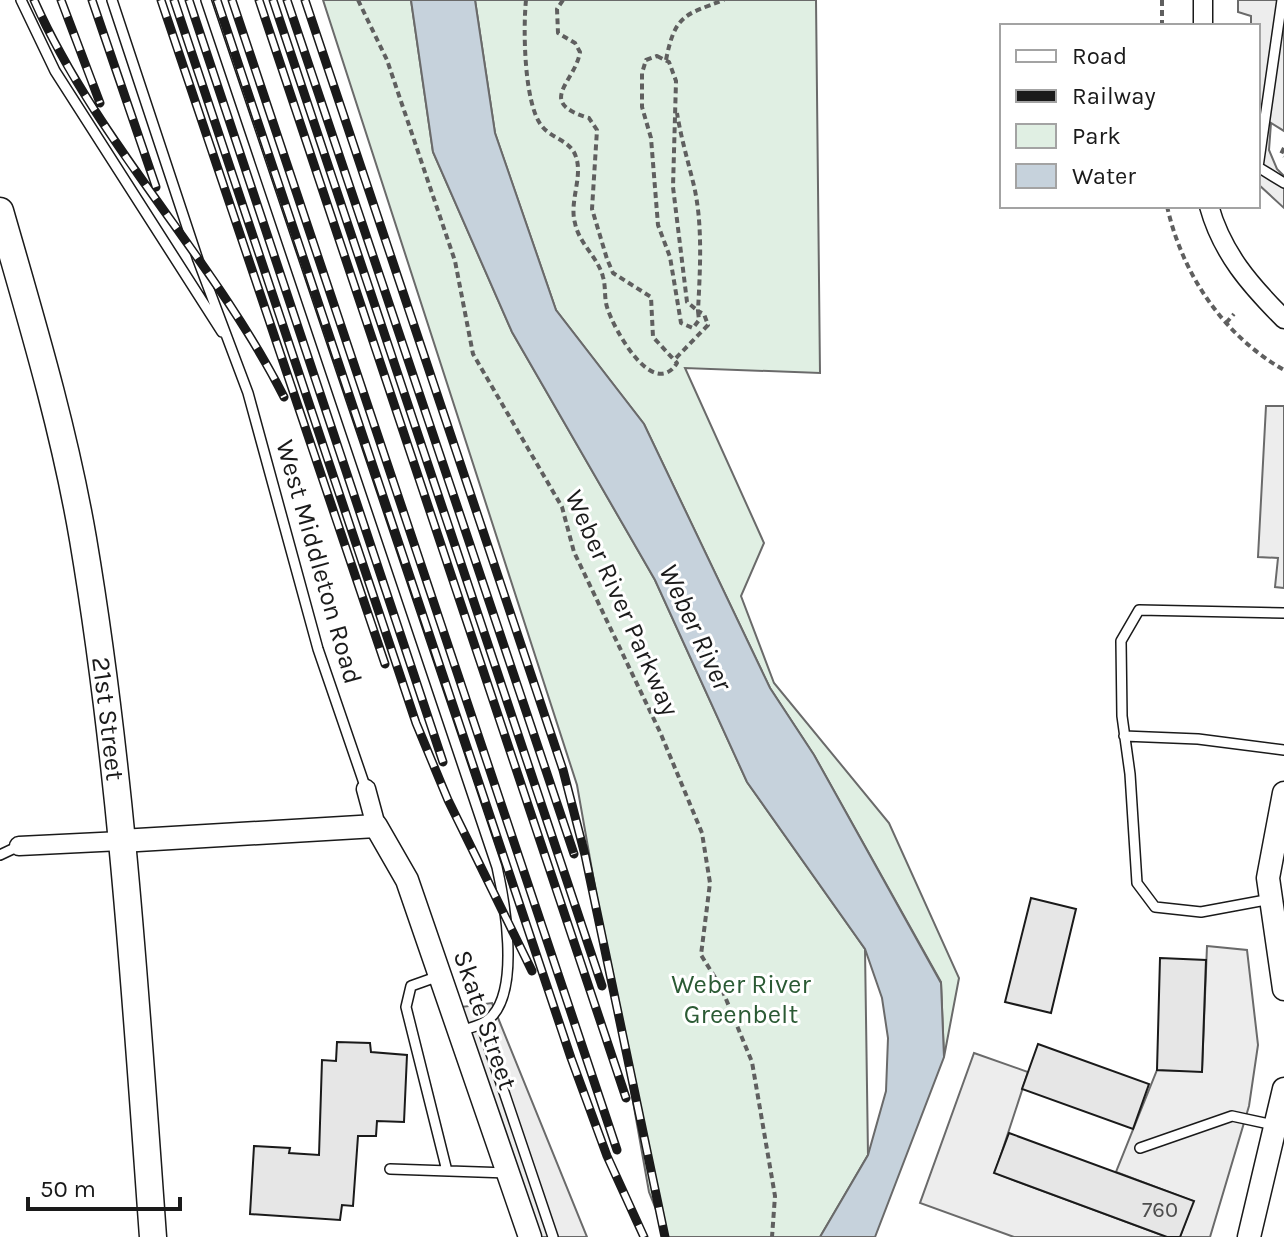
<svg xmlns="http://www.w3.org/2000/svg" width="1284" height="1237" viewBox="0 0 1284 1237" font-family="Karla,sans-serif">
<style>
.green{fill:#e0efe3;stroke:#6a6a6a;stroke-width:2}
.parking{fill:#ededed;stroke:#6a6a6a;stroke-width:2}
.water{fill:#c6d2dc;stroke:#6a6a6a;stroke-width:2}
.building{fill:#e6e6e6;stroke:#1a1a1a;stroke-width:2}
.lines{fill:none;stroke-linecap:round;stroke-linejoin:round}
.service-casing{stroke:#1a1a1a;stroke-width:12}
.minor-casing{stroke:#1a1a1a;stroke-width:21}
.tertiary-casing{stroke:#1a1a1a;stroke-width:25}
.secondary-casing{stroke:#1a1a1a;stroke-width:29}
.path{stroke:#5f5f5f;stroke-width:4;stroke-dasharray:6 4;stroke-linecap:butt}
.service{stroke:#fff;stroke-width:9}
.minor{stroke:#fff;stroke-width:18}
.tertiary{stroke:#fff;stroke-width:22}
.secondary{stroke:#fff;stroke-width:26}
.rail-casing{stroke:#1a1a1a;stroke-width:9}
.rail{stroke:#fff;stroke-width:6;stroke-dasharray:18;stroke-linecap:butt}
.labels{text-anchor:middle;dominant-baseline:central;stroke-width:6;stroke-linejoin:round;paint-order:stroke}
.number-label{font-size:22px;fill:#4d4d4d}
.street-label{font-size:26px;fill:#1a1a1a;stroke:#fff}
.park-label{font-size:26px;fill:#2b5a34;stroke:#fff}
.water-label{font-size:28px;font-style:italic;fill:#1a1a1a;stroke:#fff}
</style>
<rect width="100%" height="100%" fill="#fff"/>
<!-- green -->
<path class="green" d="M323,0H411L433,152L512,332L655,580L747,782L865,949L868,1155L820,1237H667L649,1192L577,785Z
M475,0H816L820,373L685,368L764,543L741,596L774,683L889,823L959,978L944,1057L941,982L814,755L770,688L644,424L556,310L495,133Z"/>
<!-- parking -->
<path class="parking" d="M1238,0H1284V131L1271,123L1269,150L1277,169L1284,176V208L1258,184V26H1251V16L1238,12Z
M1266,406H1284V588L1275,587L1278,558L1258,557Z
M1207,946L1247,950L1258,1045L1249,1106L1210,1237H1180L1193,1201L1116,1172L1157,1070L1202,1071Z
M492,1003L587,1237H536L461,1007Z
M974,1053L1028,1072L995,1173L1167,1237H1014L920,1203Z"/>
<!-- water -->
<path class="water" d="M411,0H475L495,133L556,310L644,424L770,688L814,755L941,983L944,1057L875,1237H820L868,1155L886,1091L888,1038L882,998L865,949L747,782L655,580L512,332L433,152Z"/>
<!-- building -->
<path class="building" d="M1031,898L1076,909L1051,1013L1005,1002Z
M1160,958L1206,960L1202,1072L1157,1070Z
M337,1042L370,1043L371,1052L407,1055L404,1122L377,1121L376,1136H358L353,1206L342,1205L340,1220L250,1214L254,1146L290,1148L289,1153L319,1155L322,1060L336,1061Z
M1038,1044L1149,1084L1133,1129L1022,1089Z
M1009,1133L1194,1201L1180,1237H1167L994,1173Z"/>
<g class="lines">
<defs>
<path id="service" d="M21,0L55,71L222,332
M112,0L198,260L248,393L318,649L366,789
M206,0L497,867C505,903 519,985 493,1015C485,1025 472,1027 460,1031
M1258,167L1282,0
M1258,167L1284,183
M1124,736L1198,739L1284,750
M0,855L19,846
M1271,899L1201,912L1155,907L1137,883L1130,774L1122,716L1121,641L1139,610L1284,613
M439,976L411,986L406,1007L447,1171
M481,1024L553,1237
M1140,1148L1232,1116L1274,1125
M390,1169L508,1173"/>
<path id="minor" d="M1203,0V26
M1209,206C1222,253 1250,285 1284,319
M366,789L376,826
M19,846L121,841"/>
<path id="tertiary" d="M1284,793L1268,878L1284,989
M121,841L376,826L407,880L530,1237
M1249,1237L1284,1089"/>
<g id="secondary">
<path id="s1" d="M0,211C31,319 64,428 83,539C122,770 136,1004 153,1237"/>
</g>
</defs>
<!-- service casing -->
<use href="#service" class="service-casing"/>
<!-- minor casing -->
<use href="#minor" class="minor-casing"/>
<!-- tertiary casing -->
<use href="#tertiary" class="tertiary-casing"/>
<!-- secondary casing -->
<use href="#secondary" class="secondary-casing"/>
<!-- path -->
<path class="path" d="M358,0L387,60L455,261L473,354L562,507L574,552L660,732L702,833L710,883L701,955L721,987L752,1062L775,1196L772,1237
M526,0C523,29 524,102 541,125C551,139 571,140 576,157C583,177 569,202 575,223C579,244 598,257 603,277C606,287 604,297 607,307C613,328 653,401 677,363L653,337L651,297L613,273L607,259L592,209L597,130L589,118C535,102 575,83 580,52L575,43L558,33L557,9L563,0
M1162,0V26
M657,56L669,62L676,81L673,187L687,302L698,311L699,320L693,328L681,323L670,257L658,225L651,138L642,107V73L646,60Z
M666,60C675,15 684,15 724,0
M1284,148L1281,154L1284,156
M1167,206C1182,274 1223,335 1284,370
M1226,323L1234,314
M676,358L708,325L704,314L698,311C700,271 703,225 694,186C688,161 681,138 677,113"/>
<!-- service -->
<use href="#service" class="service"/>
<!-- minor -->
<use href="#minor" class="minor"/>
<!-- tertiary -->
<use href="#tertiary" class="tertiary"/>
<!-- secondary -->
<use href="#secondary" class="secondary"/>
<defs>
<path id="rail" d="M34,0C98,144 213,257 284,397
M61,0L100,103
M92,0L156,187
M161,0L385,664
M174,0L416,723L448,800L532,971
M189,0L443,762
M217,0L571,1058L607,1156L644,1237
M232,0L617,1150
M259,0L626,1098
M273,0L602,986
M287,0L574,854
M305,0L563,770L585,855L665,1237"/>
</defs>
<!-- rail casing -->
<use href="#rail" class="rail-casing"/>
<!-- rail -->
<use href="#rail" class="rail"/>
</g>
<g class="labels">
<!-- number labels -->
<g class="number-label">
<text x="1160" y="1210">760</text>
</g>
<!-- street labels -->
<g class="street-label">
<text transform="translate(319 562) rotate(74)">West Middleton Road</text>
<text transform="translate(622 603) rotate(66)">Weber River Parkway</text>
<text stroke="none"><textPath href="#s1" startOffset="520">21st Street</textPath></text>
<text transform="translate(485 1020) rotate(71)">Skate Street</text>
</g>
<!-- park labels -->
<g class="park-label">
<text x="741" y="984">Weber River<tspan x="741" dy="30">Greenbelt</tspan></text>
</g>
<!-- water labels -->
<g class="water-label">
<text transform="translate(696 627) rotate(65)">Weber River</text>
</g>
</g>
<!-- legend -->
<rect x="1000" y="24" width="260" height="184" fill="#ffffff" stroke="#a3a3a3" stroke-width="2"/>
<rect x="1016" y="50" width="40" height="12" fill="#ffffff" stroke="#a3a3a3" stroke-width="2"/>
<text x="1072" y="64" font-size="24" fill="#1a1a1a">Road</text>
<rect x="1016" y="90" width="40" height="12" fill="#1a1a1a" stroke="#a3a3a3" stroke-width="2"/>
<text x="1072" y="104" font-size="24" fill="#1a1a1a">Railway</text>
<rect x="1016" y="124" width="40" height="24" fill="#e0efe3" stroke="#a3a3a3" stroke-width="2"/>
<text x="1072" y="144" font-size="24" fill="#1a1a1a">Park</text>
<rect x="1016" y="164" width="40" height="24" fill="#c6d2dc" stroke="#a3a3a3" stroke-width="2"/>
<text x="1072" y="184" font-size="24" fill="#1a1a1a">Water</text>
<!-- scale -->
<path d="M28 1197v12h152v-12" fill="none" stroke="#1a1a1a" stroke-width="4"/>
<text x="40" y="1197" font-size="24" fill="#1a1a1a" stroke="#ffffff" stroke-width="6" paint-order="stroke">50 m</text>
</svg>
